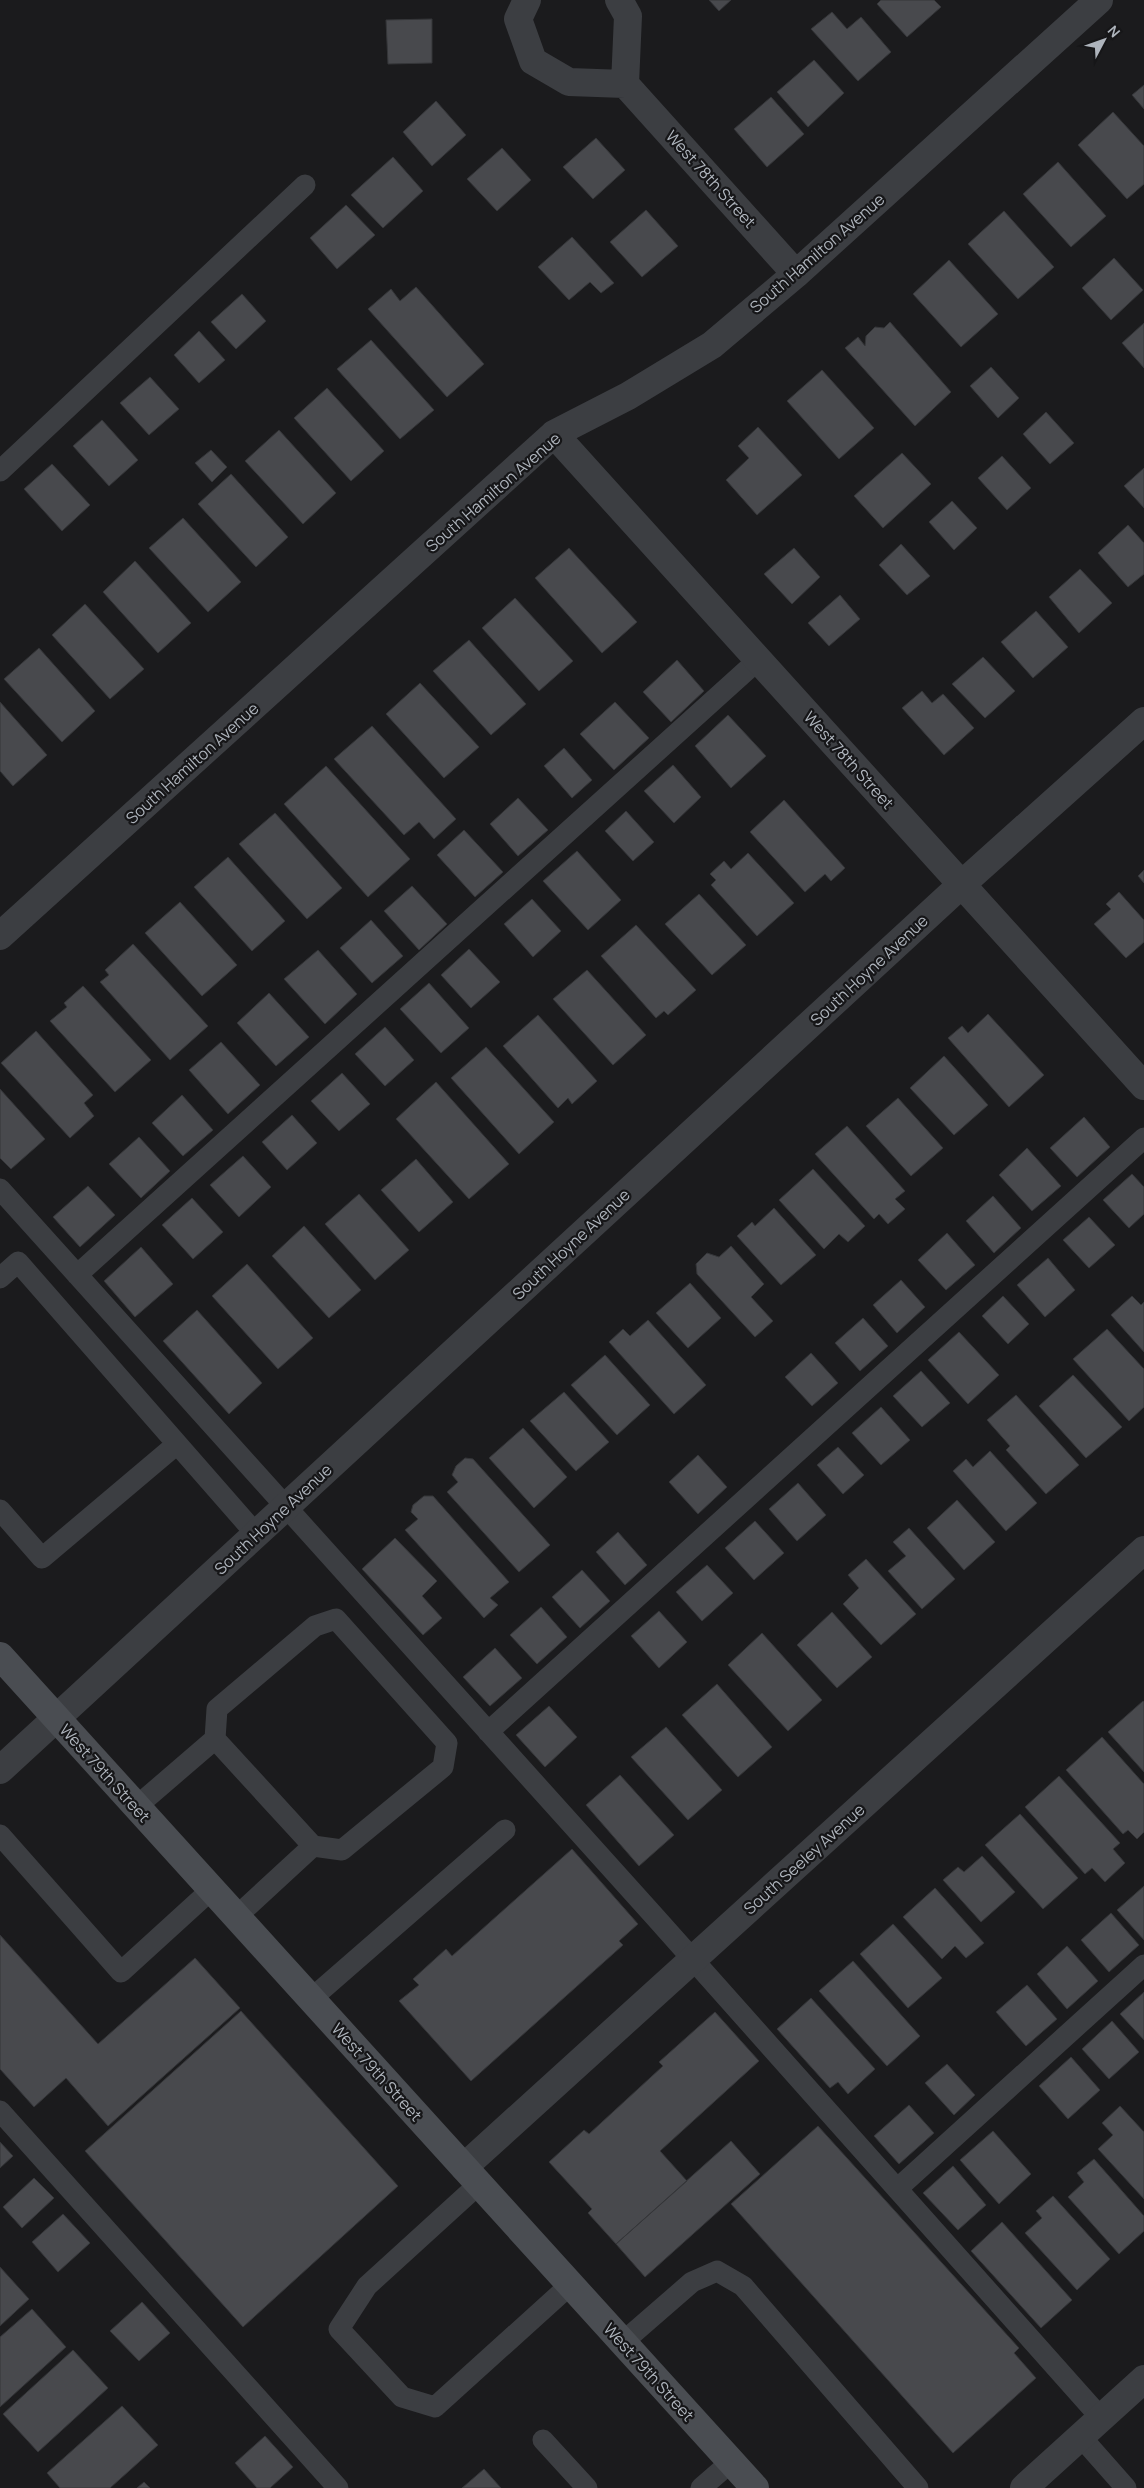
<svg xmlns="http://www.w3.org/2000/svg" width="1144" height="2488" viewBox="0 0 1144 2488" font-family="Manrope,sans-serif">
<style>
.building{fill:#48494d;stroke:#353639}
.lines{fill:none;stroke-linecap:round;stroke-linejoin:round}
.service{stroke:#3c3e42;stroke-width:21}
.minor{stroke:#3c3e42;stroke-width:28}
.tertiary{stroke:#3c3e42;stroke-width:28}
.secondary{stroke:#4a4d52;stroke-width:28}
.labels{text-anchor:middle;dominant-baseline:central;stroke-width:4.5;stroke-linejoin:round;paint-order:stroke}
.street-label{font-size:16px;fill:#aeb4bc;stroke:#161618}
</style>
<rect width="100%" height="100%" fill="#1b1b1d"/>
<!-- building -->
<path class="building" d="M709,0H731L719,11Z
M881,0H934L941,7L907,37L877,4Z
M832,12L847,29L861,17L891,52L858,81L811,29Z
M432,19V63L388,64L386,20Z
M814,60L844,93L808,127L777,92Z
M1144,85V109L1132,95Z
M771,97L804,134L767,167L734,129Z
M436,101L466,135L432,166L403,132Z
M1113,112L1144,146V184L1127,199L1078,145Z
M596,138L625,170L593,199L563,167Z
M502,148L531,180L497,211L467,179Z
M393,157L423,191L383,228L351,195Z
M1058,162L1106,216L1071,247L1023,194Z
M346,205L375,235L337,269L310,238Z
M646,210L678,246L642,277L610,242Z
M1004,211L1054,267L1018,299L968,244Z
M572,237L614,283L601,293L590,282L569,300L538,267Z
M1114,258L1143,290L1111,320L1082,288Z
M949,260L998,314L961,347L913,294Z
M416,287L484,364L447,397L368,309L391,289L400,301Z
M242,294L266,321L236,349L211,322Z
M890,322L951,392L915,426L845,348L858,337L865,346L866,336L875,327L884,328Z
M1144,323V368L1122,343Z
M199,331L225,360L199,383L174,355Z
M371,340L434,410L400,439L337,369Z
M991,367L1019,398L998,418L970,386Z
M822,370L874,428L839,459L787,401Z
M150,377L179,409L149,435L120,403Z
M327,388L384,451L351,481L294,418Z
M1046,412L1074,443L1050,464L1023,434Z
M102,420L138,460L109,486L73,446Z
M758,427L802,475L757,515L726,480L749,458L738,446Z
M279,430L336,493L303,524L245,461Z
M211,450L227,467L212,482L195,463Z
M902,453L931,484L883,528L854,496Z
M1002,456L1031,488L1007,510L978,478Z
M52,464L90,505L62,531L24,489Z
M1144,468V508L1124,486Z
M231,474L288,537L256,567L198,504Z
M952,501L977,528L954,550L929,522Z
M183,518L241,582L208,612L149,548Z
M1128,525L1144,543V574L1128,587L1098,553Z
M901,544L930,576L907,595L879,565Z
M569,548L637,622L602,653L535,578Z
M794,548L820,577L792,604L764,574Z
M135,561L191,623L158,653L103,592Z
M1080,569L1112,603L1079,633L1049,597Z
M840,595L860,619L829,646L808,623Z
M515,598L573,661L539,691L482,628Z
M85,604L144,669L110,699L52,635Z
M1036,611L1068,647L1033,678L1001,642Z
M469,640L526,704L491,735L433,671Z
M39,648L95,711L62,742L4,679Z
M983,657L1015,691L985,718L952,684Z
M677,660L704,691L671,722L643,692Z
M420,683L479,747L444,778L386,714Z
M922,691L932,703L943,694L974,728L944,755L902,708Z
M0,702L47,755L13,786L0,771Z
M615,702L649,738L614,770L580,734Z
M728,715L766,756L731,788L695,746Z
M372,726L456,819L434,839L419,822L404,835L334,759Z
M564,748L592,780L572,798L544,766Z
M673,765L701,797L674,823L644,791Z
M326,766L410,859L368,897L284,804Z
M518,798L548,830L518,856L490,824Z
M784,800L845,868L831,881L825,874L805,892L750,832Z
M626,811L654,842L633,861L605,831Z
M275,813L342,888L307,919L239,844Z
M464,830L503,872L475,897L437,855Z
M577,851L621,900L588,930L543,881Z
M748,853L794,903L757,936L711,885L716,880L710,874L724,861L731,869Z
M228,857L285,921L252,951L194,887Z
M1144,870V883L1138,876Z
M412,886L447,924L419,950L384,911Z
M1119,892L1144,920V942L1126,958L1094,924L1111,909L1106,904Z
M699,894L746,945L712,975L665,924Z
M532,899L561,931L533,957L504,924Z
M180,902L237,965L202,996L145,933Z
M371,920L403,956L372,983L340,948Z
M636,925L696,990L668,1015L664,1011L656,1018L601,956Z
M133,944L208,1026L170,1060L100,982L109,975L105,970Z
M469,949L500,982L471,1008L441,975Z
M318,950L357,994L325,1024L284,979Z
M587,970L646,1035L613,1065L553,999Z
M429,983L469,1028L441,1053L400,1009Z
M83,986L151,1060L115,1092L50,1021L67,1007L64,1003Z
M269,993L309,1037L276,1066L237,1023Z
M988,1014L1044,1075L1009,1107L948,1038L962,1026L968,1033Z
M538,1015L597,1081L572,1104L568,1098L558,1108L503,1046Z
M385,1027L414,1060L385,1086L355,1054Z
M36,1031L93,1095L84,1103L94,1116L70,1138L1,1063Z
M221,1042L260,1085L228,1114L189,1070Z
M486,1047L554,1122L519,1154L451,1078Z
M944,1056L988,1105L954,1135L910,1088Z
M342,1073L370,1104L339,1131L311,1101Z
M436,1082L509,1164L469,1199L396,1119Z
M0,1089L45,1139L11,1169L0,1158Z
M182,1095L213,1130L183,1156L152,1123Z
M898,1098L943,1148L911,1176L866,1126Z
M292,1115L317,1143L287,1170L262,1142Z
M1084,1117L1110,1147L1077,1177L1050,1148Z
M847,1126L905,1191L895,1199L905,1209L888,1224L879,1214L874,1219L815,1154Z
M139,1137L170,1171L141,1198L109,1164Z
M1027,1148L1061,1186L1032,1211L999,1175Z
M243,1156L271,1187L239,1217L210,1185Z
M416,1159L453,1202L419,1232L381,1190Z
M813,1169L865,1226L848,1242L839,1234L824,1249L779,1200Z
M1132,1174L1144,1187V1214L1129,1228L1103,1200Z
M88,1186L115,1215L80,1247L53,1217Z
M359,1194L409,1250L375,1280L325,1224Z
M993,1196L1021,1228L994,1253L966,1221Z
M192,1198L223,1232L193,1259L162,1225Z
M774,1208L816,1255L781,1285L737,1236L752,1222L755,1226Z
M1089,1217L1115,1245L1089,1268L1063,1240Z
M304,1226L361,1290L329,1318L272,1256Z
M947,1233L975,1265L946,1290L918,1260Z
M731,1246L764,1284L751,1297L773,1321L755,1337L697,1274L696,1264L707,1253L719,1257Z
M141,1247L173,1284L135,1317L104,1281Z
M1048,1258L1075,1290L1045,1317L1017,1285Z
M247,1264L313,1338L278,1369L212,1296Z
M901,1280L925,1307L897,1333L873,1305Z
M690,1283L721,1318L688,1348L656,1313Z
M1003,1296L1029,1324L1008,1344L982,1316Z
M1132,1296L1141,1305L1144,1302V1352L1111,1315Z
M197,1310L262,1383L229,1414L163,1341Z
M863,1318L888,1346L860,1371L835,1343Z
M648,1320L706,1385L674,1414L609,1342L623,1329L630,1336Z
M1107,1329L1144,1369V1407L1129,1421L1073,1359Z
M959,1332L999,1375L968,1404L928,1360Z
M811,1353L838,1383L812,1406L785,1377Z
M605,1355L650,1405L617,1435L571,1385Z
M921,1371L950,1403L922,1427L893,1396Z
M1073,1375L1122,1427L1086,1458L1039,1406Z
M564,1392L609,1442L576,1471L530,1421Z
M1016,1395L1079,1465L1046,1494L1006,1450L1010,1446L987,1420Z
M881,1407L910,1440L881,1465L852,1433Z
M523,1428L567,1477L534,1508L489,1458Z
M838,1447L864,1475L843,1494L817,1465Z
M990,1451L1037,1503L1006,1531L953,1471L966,1459L973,1467Z
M698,1455L727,1487L698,1514L669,1482Z
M465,1458L473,1459L550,1545L519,1572L447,1492L458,1482L452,1475L456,1466Z
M798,1483L826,1515L797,1541L769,1509Z
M424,1496H433L509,1582L490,1598L498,1605L484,1618L405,1530L418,1519L411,1512L413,1505Z
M957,1500L995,1542L964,1570L927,1528Z
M755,1521L784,1553L754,1580L725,1548Z
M909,1528L955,1579L922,1609L888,1571L906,1556L893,1542Z
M618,1532L647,1565L625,1585L596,1552Z
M395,1538L437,1581L422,1596L442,1618L423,1635L362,1569Z
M866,1559L916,1614L881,1645L843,1604L859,1588L848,1575Z
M707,1565L733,1593L702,1621L676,1592Z
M582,1570L610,1601L580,1628L552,1597Z
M541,1607L567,1637L537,1664L510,1635Z
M659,1611L687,1642L659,1668L631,1636Z
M832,1612L872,1657L837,1688L797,1645Z
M762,1633L822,1700L788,1731L728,1665Z
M495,1648L522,1678L490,1706L463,1677Z
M717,1684L772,1747L738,1777L682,1715Z
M1143,1701L1144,1702V1772L1108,1732Z
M549,1706L577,1737L545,1767L516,1735Z
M666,1727L722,1790L688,1820L631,1757Z
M1102,1737L1144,1784V1832L1137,1839L1128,1830L1123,1834L1066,1770Z
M620,1775L674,1835L639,1866L586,1805Z
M1059,1776L1120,1843L1113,1849L1125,1863L1105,1882L1092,1868L1085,1874L1025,1807Z
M1020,1814L1078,1878L1043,1909L985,1845Z
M572,1849L638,1924L619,1941L623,1945L471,2081L399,2001L419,1985L413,1979L446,1949L452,1956Z
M982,1856L1015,1892L981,1922L943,1880L958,1867L964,1872Z
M1144,1886V1940L1117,1910Z
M935,1888L984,1943L966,1958L955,1946L942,1959L903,1917Z
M1111,1913L1139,1945L1109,1972L1081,1940Z
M893,1924L942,1978L908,2008L860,1954Z
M0,1935L98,2044L195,1958L240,2008L108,2126L66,2078L34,2107L0,2069Z
M1067,1946L1098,1981L1067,2009L1037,1974Z
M853,1961L920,2036L887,2066L819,1991Z
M1027,1985L1057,2019L1026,2046L996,2012Z
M1144,1992V2040L1120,2014Z
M811,1998L875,2069L848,2094L838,2082L830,2088L777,2029Z
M241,2011L398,2186L243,2327L85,2151Z
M715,2012L759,2061L660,2151L687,2181L616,2244L588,2213L592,2209L549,2162L584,2130L589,2134L663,2066L659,2062Z
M1112,2021L1139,2052L1109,2079L1082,2049Z
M1071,2057L1100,2090L1068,2119L1039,2086Z
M947,2064L975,2095L954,2115L925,2083Z
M909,2105L934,2133L899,2164L874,2136Z
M1120,2106L1144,2132V2199L1098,2149L1113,2135L1102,2123Z
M818,2126L1019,2348L1014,2353L1036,2378L953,2453L731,2204Z
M993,2131L1031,2174L999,2204L960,2160Z
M731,2141L760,2174L645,2277L616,2244Z
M0,2142L13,2156L0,2168Z
M1094,2159L1144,2216V2231L1119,2254L1068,2197L1084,2182L1077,2173Z
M953,2166L986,2205L958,2230L923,2193Z
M34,2178L54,2198L22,2228L3,2207Z
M1053,2196L1110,2259L1077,2290L1025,2233L1042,2218L1036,2211Z
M63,2214L90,2243L58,2272L32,2242Z
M1002,2222L1072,2300L1041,2328L971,2251Z
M0,2267L29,2299L0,2326Z
M142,2302L170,2333L139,2361L110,2331Z
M32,2309L66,2347L0,2407V2337Z
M73,2350L108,2388L38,2452L3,2414Z
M122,2406L158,2445L110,2488H60L47,2473Z
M265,2436L293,2467L270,2488H257L235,2463Z
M484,2469L501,2488H462Z
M144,2482L150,2488H137Z"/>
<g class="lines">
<!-- service -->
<path class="service" d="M0,471L305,185
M0,1189L656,1918L1101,2418
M77,1275L758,660
M0,1278L18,1262L256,1534
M0,1510L42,1558L177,1444
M488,1732L1144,1138
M136,1807L215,1739L217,1709L315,1626L336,1619L447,1743L443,1767L342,1850L313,1846L215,1739
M0,1835L121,1972L211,1890
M236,1917L313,1846
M311,1999L505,1830
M0,2111L338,2488
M479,2184L367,2286L339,2329L402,2397L435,2407L570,2285
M897,2189L1144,1965
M623,2342L692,2282L717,2271L743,2286L918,2488
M1081,2437L1126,2488
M543,2440L587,2488
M701,2488L731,2462"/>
<!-- minor -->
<path class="minor" d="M527,0L518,19L533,61L569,82L625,84L628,16L619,0
M625,84L796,274
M554,434L1144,1086
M0,936L554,434L628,396L712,345L796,274L1099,0
M0,1770L961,885L1144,721
M464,2167L1144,1550"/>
<!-- tertiary -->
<path class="tertiary" d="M1024,2488L1144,2379"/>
<!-- secondary -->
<path class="secondary" d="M0,1656L755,2488"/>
</g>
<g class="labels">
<!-- street labels -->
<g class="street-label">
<text transform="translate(711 179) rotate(48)">West 78th Street</text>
<text transform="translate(817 253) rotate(-41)">South Hamilton Avenue</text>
<text transform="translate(493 492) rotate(-41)">South Hamilton Avenue</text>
<text transform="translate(849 760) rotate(48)">West 78th Street</text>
<text transform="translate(192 763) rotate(-42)">South Hamilton Avenue</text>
<text transform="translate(869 970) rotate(-43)">South Hoyne Avenue</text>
<text transform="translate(571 1244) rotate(-43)">South Hoyne Avenue</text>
<text transform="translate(273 1519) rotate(-43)">South Hoyne Avenue</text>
<text transform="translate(105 1773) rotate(48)">West 79th Street</text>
<text transform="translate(804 1859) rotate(-42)">South Seeley Avenue</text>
<text transform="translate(377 2072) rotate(48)">West 79th Street</text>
<text transform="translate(649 2372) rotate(48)">West 79th Street</text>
</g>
</g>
<!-- north arrow -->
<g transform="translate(1104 40) rotate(49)" stroke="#161618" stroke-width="4" paint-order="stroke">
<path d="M0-4L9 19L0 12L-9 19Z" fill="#aeb4bc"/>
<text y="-8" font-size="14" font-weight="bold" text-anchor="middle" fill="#aeb4bc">N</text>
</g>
</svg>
